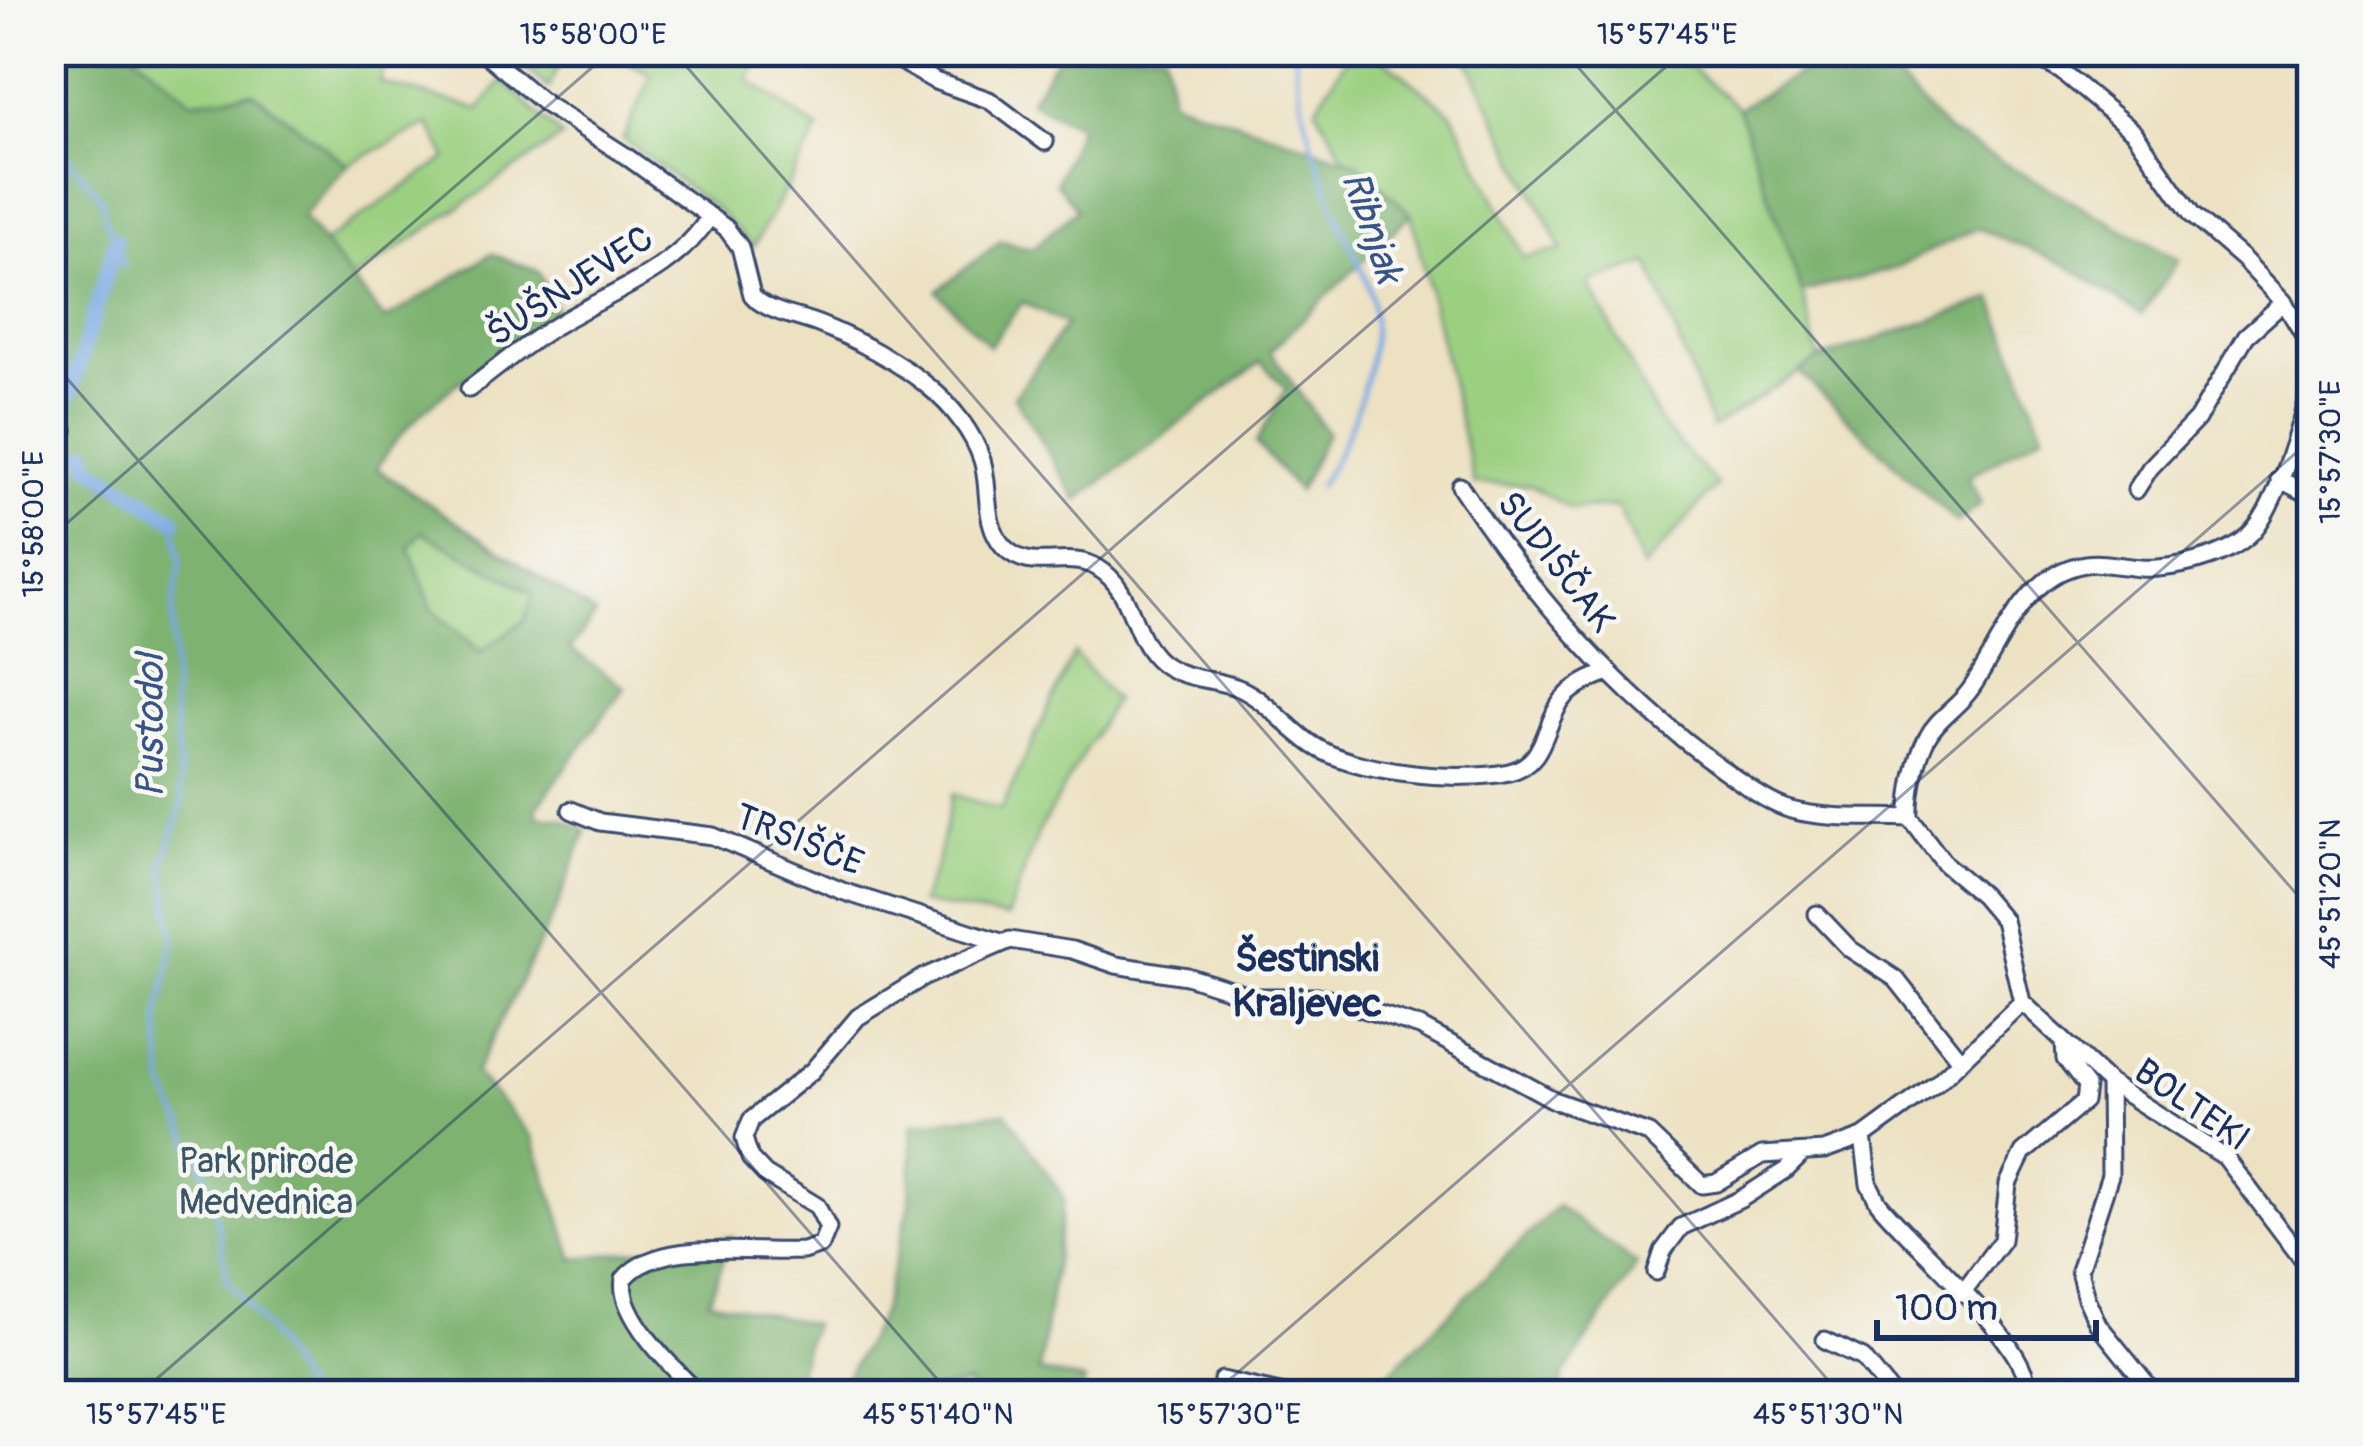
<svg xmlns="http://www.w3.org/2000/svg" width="2363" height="1446" viewBox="0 0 2363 1446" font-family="Pangolin,sans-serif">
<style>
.green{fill:#9cd081;stroke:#5c8070;stroke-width:3}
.forest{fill:#7db26f;stroke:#4c7066;stroke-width:3;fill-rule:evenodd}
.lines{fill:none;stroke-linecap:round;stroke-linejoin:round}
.stream{stroke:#7aa9e4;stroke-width:4.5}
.canal{stroke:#7aa9e4;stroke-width:15}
.street-casing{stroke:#3a4a6d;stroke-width:21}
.street{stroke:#fff;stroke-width:15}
.ticks{fill:none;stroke:#1b2f5e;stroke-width:3;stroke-opacity:0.45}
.labels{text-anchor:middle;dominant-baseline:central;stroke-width:9;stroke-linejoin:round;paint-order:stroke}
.street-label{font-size:36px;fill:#1b2f5e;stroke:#f6f6f2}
.park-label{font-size:36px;fill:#3b5767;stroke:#f6f6f2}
.water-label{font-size:39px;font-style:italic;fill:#385486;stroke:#f6f6f2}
.neighbourhood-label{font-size:39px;font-weight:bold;fill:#1b2f5e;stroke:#f6f6f2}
.neatline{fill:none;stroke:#1b2f5e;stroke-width:4.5}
.ticks-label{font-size:30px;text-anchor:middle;fill:#1b2f5e}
</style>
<rect width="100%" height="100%" fill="#f6f6f2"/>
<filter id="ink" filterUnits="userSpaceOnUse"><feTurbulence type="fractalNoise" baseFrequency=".00833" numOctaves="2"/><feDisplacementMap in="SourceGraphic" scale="24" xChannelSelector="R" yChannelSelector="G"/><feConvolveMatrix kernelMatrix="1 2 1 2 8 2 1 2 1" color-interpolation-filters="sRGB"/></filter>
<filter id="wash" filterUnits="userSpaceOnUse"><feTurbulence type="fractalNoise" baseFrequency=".004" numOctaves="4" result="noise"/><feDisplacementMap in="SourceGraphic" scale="48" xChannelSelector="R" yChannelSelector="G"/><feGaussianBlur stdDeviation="2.7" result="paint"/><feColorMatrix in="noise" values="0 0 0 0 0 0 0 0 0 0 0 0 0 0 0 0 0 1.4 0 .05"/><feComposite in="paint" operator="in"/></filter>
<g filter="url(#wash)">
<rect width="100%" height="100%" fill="#ece1c1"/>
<!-- green -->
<path class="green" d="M132,51H387L380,83L479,109L503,81L562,137L352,280L323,243L447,158L429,124L348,165L253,92L192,101Z
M503,51H566L549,88Z
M606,51H763L748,80L819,130L753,247L716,209L623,139L652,75Z
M1351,51H1374L1453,114L1524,258L1562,250L1463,51H1673L1738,108L1802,292L1819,359L1712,428L1649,263L1589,283L1661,425L1717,485L1643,569L1618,507L1571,509L1529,485L1474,484L1411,214L1345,158L1316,108Z
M421,531L534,594L524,621L481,652L432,609L409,547Z
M1074,653L1114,700L1038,833L1007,918L920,903L937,864L952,794L1001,810Z"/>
<!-- forest -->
<path class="forest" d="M51,51H132L192,101L253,92L348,165L302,217L385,320L491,254L538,271L559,317C493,360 416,399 377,469L596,615L570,649L625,687L536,808L538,816L563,819L586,830L557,908L475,1073L533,1138L574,1259L732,1237L709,1300L812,1324L791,1395H51ZM422,532L534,593L524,621L480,652L432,609L409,547Z
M1061,51H1164L1172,100L1356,162L1411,214L1270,351L1327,433L1298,491L1256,443L1286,389L1261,362L1077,500L1014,396L1066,325L1023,302L989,346L937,291L1001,241L1032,249L1077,209L1056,183L1079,126L1029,101Z
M1840,51H1871L1949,133L2179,260L2141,315L2065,264L1978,228L1890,270L1802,292L1738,108Z
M1993,299L2044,432L1968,477L1981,504L1957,523L1799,372L1819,359Z
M1006,1112L1064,1198L1039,1372L1085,1381L1080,1395H969L970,1385L890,1395H837L881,1314L910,1204L913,1123Z
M1557,1206L1637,1264L1564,1375L1559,1395H1367Z"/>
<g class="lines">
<!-- stream -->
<path class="stream" d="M1294,51C1299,109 1318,164 1339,219C1347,242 1361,263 1368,286C1387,345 1351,437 1319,486
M51,136L102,199L105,220L116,240L124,268
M175,520L181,563L173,606V705L182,803L163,865L174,937L159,1017L164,1085L211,1185L227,1280L267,1330L307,1395"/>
<!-- canal -->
<path class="canal" d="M70,394L116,240
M87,453L91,466L175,520"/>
</g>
</g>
<g filter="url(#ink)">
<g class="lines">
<defs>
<path id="street" d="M482,51L545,104L623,154L726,228L740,247L752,295L758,301C776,314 798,316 818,324C852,337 901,363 929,387C951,405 973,432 982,460C991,488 982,523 1004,547C1032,576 1066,549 1098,568C1132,588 1131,632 1156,658C1178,681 1214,677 1241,689C1268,702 1288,728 1313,745C1354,773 1460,783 1509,772C1546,763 1543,727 1561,702C1572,687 1589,679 1606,673
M883,51L935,81L989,100L1045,142
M2025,51L2061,71L2134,132L2192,215L2243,259L2284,302L2312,349
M469,389C499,367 527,342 560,323C613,291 676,271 710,216
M51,403L64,430
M2279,479L2304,492L2312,502
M1460,486C1532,594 1615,692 1721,768C1743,783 1764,802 1791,810C1829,820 1871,816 1910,818
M2136,490L2150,468L2197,419L2246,336L2284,302
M571,810L600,822L713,836L842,891L1001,942
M1817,914L1850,949L1896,979L1960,1060
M2022,1002L2109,1083L2225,1157L2312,1272
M2109,1083L2110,1175L2079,1270L2086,1298L2098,1324L2155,1395
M1863,1137L1869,1184L1878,1202C1911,1245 2033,1343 2028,1395
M1656,1272L1663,1251L1681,1227L1741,1199L1786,1170L1802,1154
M1962,1293L2002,1240L2008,1184L2023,1153L2084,1102L2086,1086L2065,1059L2064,1043
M1825,1340L1863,1358L1893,1395
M1222,1380L1289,1395
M700,1395C675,1370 617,1315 624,1279C658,1237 753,1254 803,1251L821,1245L828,1228L817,1206L765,1174L750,1158L744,1138L751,1120L812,1071L858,1017L922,978L1010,940L1072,950L1116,965L1187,976L1252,997H1325L1420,1027L1556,1101L1649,1134L1702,1185L1716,1183L1762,1155L1824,1151L1863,1137L1937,1083L2022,1002L2003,920L1982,895L1945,864L1910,818C1909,794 1916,759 1927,738C1937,718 1958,707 1970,690C2000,648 2020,581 2076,566C2104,558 2130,571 2158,568C2187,566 2231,554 2252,532C2278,504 2303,417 2312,378"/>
</defs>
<!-- street casing -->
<use href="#street" class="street-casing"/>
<!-- street -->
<use href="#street" class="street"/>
</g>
</g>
<!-- ticks -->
<path class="ticks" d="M673,51L1841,1395M1564,51L2312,912M51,360L951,1395M51,537L611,51M51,1384L60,1395M138,1395L1684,51M1212,1395L2312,439M2286,1395L2312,1372"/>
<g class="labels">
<!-- street labels -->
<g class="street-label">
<text transform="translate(570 286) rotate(-33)">ŠUŠNJEVEC</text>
<text transform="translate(1556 562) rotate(52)">SUDIŠČAK</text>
<text transform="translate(799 840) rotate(22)">TRSIŠČE</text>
<text transform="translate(2192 1105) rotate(35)">BOLTEKI</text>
</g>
<!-- park labels -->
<g class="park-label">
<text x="266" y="1161">Park prirode<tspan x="266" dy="41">Medvednica</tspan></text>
</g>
<!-- water labels -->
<g class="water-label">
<text transform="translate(1372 227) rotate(71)">Ribnjak</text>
<text transform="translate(150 726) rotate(-90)">Pustodol</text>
</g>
<!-- neighbourhood labels -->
<g class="neighbourhood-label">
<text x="1307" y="958">Šestinski<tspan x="1307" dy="45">Kraljevec</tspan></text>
</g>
</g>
<!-- margin -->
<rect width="2363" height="1446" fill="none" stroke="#f6f6f2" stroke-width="132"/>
<!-- scale -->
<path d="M1877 1320v18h219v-18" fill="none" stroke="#1b2f5e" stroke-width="6"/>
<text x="1895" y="1320" font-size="36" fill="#1b2f5e" stroke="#f6f6f2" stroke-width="9" paint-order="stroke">100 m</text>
<rect x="66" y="66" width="2231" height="1314" class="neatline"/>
<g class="ticks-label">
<text x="593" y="44">15°58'00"E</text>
<text x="1667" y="44">15°57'45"E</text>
<text transform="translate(2330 452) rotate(-90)" y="10">15°57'30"E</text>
<text transform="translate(33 524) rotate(-90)" y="10">15°58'00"E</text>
<text transform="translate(2330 894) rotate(-90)" y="10">45°51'20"N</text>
<text x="156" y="1424">15°57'45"E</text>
<text x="938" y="1424">45°51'40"N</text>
<text x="1229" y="1424">15°57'30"E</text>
<text x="1828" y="1424">45°51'30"N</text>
</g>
</svg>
